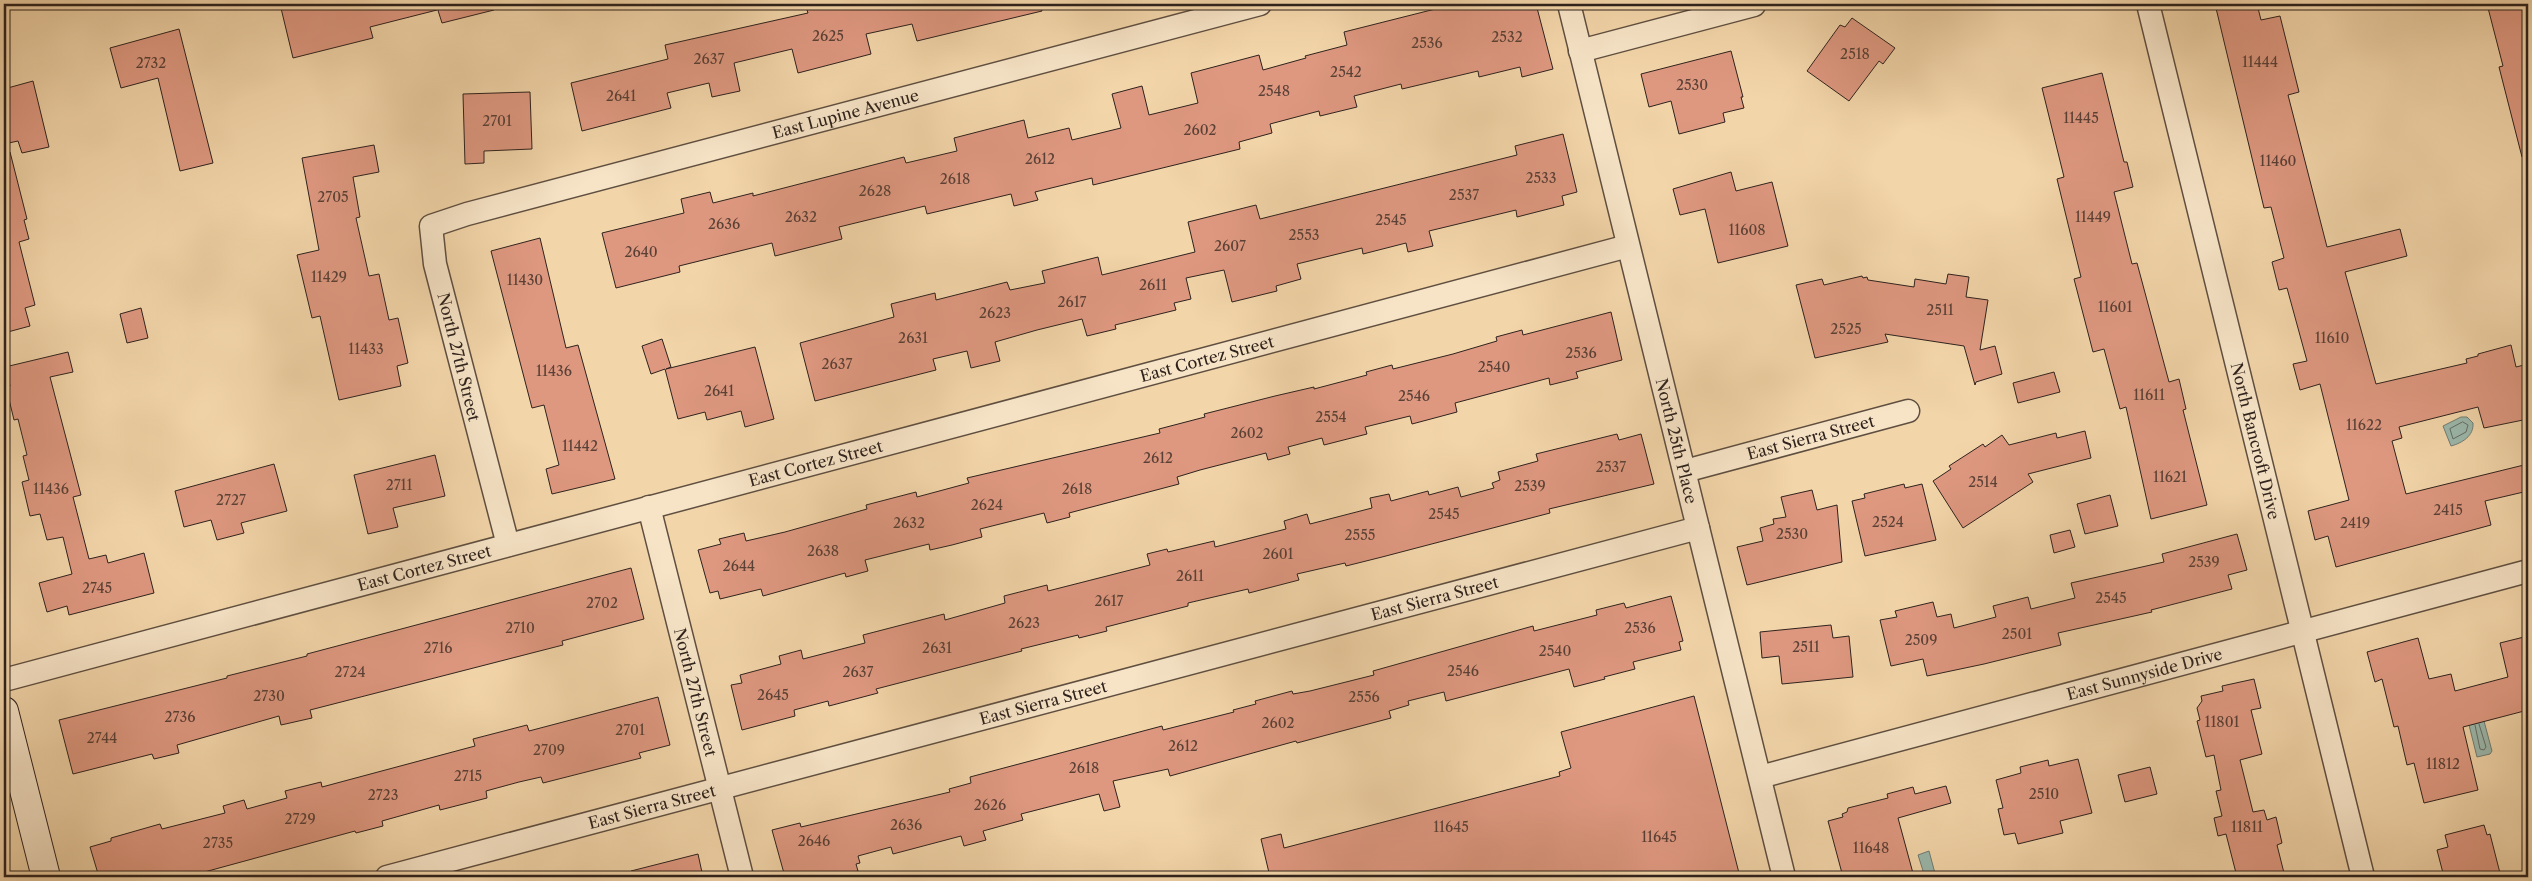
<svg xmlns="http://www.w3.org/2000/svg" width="2532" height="881" viewBox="0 0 2532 881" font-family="'Libre Caslon Text',serif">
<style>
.water{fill:#9bb8ac;stroke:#6f7c73}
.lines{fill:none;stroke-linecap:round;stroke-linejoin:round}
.shore{stroke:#646d64;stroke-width:1}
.building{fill:#de9880;stroke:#2e221d}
.street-casing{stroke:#5f4f40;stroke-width:25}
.secondary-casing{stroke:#2e221d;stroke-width:30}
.street{stroke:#f7e4c7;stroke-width:22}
.secondary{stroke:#f7e4c7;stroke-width:28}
.labels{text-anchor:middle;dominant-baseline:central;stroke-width:4.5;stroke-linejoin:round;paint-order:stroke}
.number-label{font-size:14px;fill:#5a4036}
.street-label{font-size:16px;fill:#2e221d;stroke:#f7e4c7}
</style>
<rect width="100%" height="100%" fill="#f2d5a9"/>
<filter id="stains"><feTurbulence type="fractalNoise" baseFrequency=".004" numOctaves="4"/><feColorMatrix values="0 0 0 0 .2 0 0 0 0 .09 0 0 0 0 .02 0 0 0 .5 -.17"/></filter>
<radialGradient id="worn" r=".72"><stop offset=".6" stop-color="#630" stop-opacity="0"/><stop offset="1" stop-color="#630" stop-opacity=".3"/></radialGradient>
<!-- water -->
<path class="water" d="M2461,417H2467L2473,423C2474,436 2462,443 2451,446L2443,426Z
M2484,721L2492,751L2490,754L2477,757L2469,725Z
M1929,851L1936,877H1925L1918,855Z"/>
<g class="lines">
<!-- shore -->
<path class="shore" d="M2463,422L2468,425L2466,432L2453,439L2450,429Z
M2475,725L2480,749L2484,750L2486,747L2479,724"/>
</g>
<!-- building -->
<path class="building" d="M280,4H436L437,10L370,27L373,38L293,58Z
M436,4H493L494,10L442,23Z
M805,4H1041L1042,11L917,41L912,24L866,34L871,54L798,73L792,49L734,63L740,91L712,97L709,83L667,93L671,108L582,131L571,83L668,59L665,45L808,13Z
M1455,4L1456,8L1474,4H1536L1553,69L1522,77L1520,67L1479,77L1478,71L1402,89L1401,84L1354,96L1357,107L1320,116L1319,111L1270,124L1272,133L1239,142L1240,149L1093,185L1092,178L1035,192L1038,200L1014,206L1011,194L927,214L925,206L839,227L842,239L775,256L772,243L679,266L680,272L616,288L602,233L684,213L681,199L710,192L713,203L753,193V196L904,157L906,163L957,151L954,138L1024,120L1028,138L1069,128L1072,140L1121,128L1112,94L1142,86L1149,115L1198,103L1191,73L1259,55L1263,70L1306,58L1305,56L1347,45L1344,32Z
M2215,4H2257L2261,20L2280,16L2299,92L2288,95L2327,247L2400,229L2407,256L2345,272L2376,384L2467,363L2466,359L2478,356V354L2511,345L2516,367L2528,364V419L2484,428L2478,407L2399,427L2402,438L2392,441L2406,494L2528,464V491L2485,501L2491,525L2336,567L2328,536L2315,540L2308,511L2349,500L2320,384L2300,390L2293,364L2307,361L2287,288L2279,290L2272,262L2284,258L2271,207L2264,208Z
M2487,4H2525L2528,18V157H2522L2499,67L2503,66Z
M1852,18L1895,48L1883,64L1879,61L1849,101L1807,71L1840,25L1845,27Z
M179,29L213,163L180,171L158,78L121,88L110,48Z
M1731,51L1743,97H1741L1744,108L1723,113L1725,122L1679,134L1671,101L1649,107L1641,74Z
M2102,73L2124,162H2127L2133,187L2114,192L2132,264L2137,263L2169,382L2179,379L2186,409L2183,410L2207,505L2151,519L2126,407L2120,409L2104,349L2093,352L2074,279L2081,277L2057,179L2064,177L2042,88Z
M33,81L49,147L22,153L18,141L4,144V89Z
M530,92L532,149L484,151V163L465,164L463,94Z
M1563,134L1577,192L1562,196L1564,205L1517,217L1516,210L1429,231L1433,246L1408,252L1406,243L1363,254L1362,248L1297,264L1301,279L1276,286L1277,291L1232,302L1224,270L1186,278L1191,299L1174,303L1176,310L1115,325L1116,329L1087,336L1082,319L1037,330L995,342L1000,361L971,368L967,351L933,359L936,370L815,401L800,343L894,317L891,304L935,293L936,300L1007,282L1010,290L1045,283L1042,271L1098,257L1102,275L1195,252L1188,222L1256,205L1260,219L1517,155L1515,146Z
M374,145L379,172L353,177L360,217L356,218L369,276L379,274L389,320L398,318L408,363L397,366L401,386L339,400L320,316L312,318L297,255L319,250L302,158Z
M10,152L27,219L24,220L29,239L19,242L35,305L25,308L30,326L4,333V153Z
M1731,172L1736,191L1772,182L1788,246L1718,263L1705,209L1680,215L1673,189Z
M540,238L566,348L578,345L615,479L552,494L546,469L559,465L544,405L532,408L491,251Z
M1948,274L1969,277L1966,297L1988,300L1980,350L1995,346L2002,374L1976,382L1975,385L1964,346L1885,334L1888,342L1815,358L1796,285L1822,279L1824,285L1862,276L1863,278L1867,277L1868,280L1914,287L1915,279L1946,284Z
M141,308L148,338L127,343L120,314Z
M1611,312L1622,360L1576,372L1578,378L1550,385L1549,378L1455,403L1457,412L1412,424L1410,416L1365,427L1367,434L1324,445L1322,438L1288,447L1290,454L1268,460L1266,453L1200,470L1177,477L1179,484L1069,513L1070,517L1047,523L1044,513L980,529L982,537L952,545L930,550L929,544L865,560L868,571L846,577L845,573L763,596L761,589L720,599L718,591L710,593L698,550L721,544L719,539L744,533L746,541L785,532L867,509L866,505L916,492L917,497L969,483L967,478L1160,433L1159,429L1205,417L1204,414L1275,396L1314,387V389L1367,375L1366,372L1392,365L1393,369L1453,354L1497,341L1496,337L1522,330L1523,335Z
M662,339L671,367L666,369L755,347L774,419L745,427L741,411L707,420L705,412L678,419L665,369L651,374L642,346Z
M68,352L73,372L50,377L81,495L73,497L89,559L106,555L108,563L144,553L154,593L69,615L67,606L47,612L39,583L72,574L63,537L47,540L40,514L30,516L22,482L29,480L23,456L27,455L18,419L14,420L6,387L10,386L5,367Z
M2054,372L2060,392L2018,403L2013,383Z
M2085,431L2091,458L2028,474L2033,482L1963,528L1933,481L1951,469L1949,466L1983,444L1985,447L2002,435L2009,445L2056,433L2057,438Z
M1617,434L1619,440L1641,434L1654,484L1549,509L1550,513L1382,557L1346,566L1345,563L1297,574L1299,580L1249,593L1248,589L1188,603V606L1106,627L1107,631L1079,638L1078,635L1021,649L1022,651L876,689L878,693L829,706L828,701L794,710L795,716L742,730L731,685L742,683L740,675L781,664L779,656L801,650L803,659L865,643L863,635L944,614L945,620L1005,603L1004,596L1047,585L1048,591L1150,565L1147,554L1167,549L1168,552L1214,541L1215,547L1286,529L1284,521L1307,514L1310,524L1372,508L1370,498L1389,494L1391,501L1428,491L1429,495L1458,487L1461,497L1494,488L1492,483L1500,480L1498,472L1538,461L1536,454Z
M435,455L445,496L393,508L398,527L368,534L354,475Z
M274,464L287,511L241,523L244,533L217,540L211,520L184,527L175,491Z
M1904,484L1905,488L1922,484L1936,540L1865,556L1852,501L1865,498L1864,494Z
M1812,490L1817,510L1837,505L1842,562L1747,585L1737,547L1763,541L1760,528L1774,524L1773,519L1786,517L1781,497Z
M2110,495L2118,526L2085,534L2077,504Z
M2070,530L2075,547L2054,553L2050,535Z
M2237,534L2247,570L2228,575L2232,589L2151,610L2152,612L2058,633L2061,645L1984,664L1927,676L1923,659L1891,666L1880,620L1897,617L1895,611L1933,602L1937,617L1951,614L1954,628L1996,617L1993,606L2028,597L2031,609L2075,598L2071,583L2164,562L2162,554Z
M631,568L644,619L562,641L563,645L310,710L312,718L281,725L279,716L177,745L179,753L154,759L152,754L73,774L59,720L227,678V676L307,656V654Z
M1671,596L1683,641L1679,642L1681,650L1633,662L1635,669L1604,677L1605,679L1574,687L1569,669L1446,701L1444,692L1408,701L1409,705L1389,711L1391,718L1323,736L1297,743L1296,741L1170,776L1168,769L1113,781L1120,807L1104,811L1099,794L1021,814L1023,820L983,831L986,840L964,846L961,836L893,854L891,847L858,856L860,863L856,864L858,871L833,877H785L772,830L800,823L801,827L950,792L949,789L971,783L970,777L1162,726L1163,730L1234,712L1233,710L1256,704L1255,701L1292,691L1293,694L1310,691L1374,675L1373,671L1533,626L1534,631L1597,615L1596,610L1624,603L1626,608Z
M1831,625L1833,638L1849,636L1853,677L1782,684L1779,656L1762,658L1760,632Z
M2528,636V710L2463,727L2478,790L2424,803L2414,763L2407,765L2398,726L2394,727L2382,679L2375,682L2367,652L2418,638L2429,679L2451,674L2455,691L2508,677L2500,643Z
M2254,679L2261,708L2251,710L2262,754L2240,760L2253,812L2264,810L2267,820L2276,817L2282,843L2277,845L2285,877H2237L2226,834L2218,836L2214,818L2222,816L2216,791L2221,790L2214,755L2206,757L2197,721L2200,720L2197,708L2202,701L2201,696L2223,691L2222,686Z
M1694,696L1740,877H1270L1261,839L1281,834L1284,848L1560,776L1559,772L1571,768L1561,732Z
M658,697L670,745L639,753L641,758L543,783L541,777L519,782L486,791L487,798L440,810L439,805L382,821L383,826L356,833L355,831L186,877H99L90,847L111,841V838L160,824L162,829L225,813L223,806L244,800L247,809L287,798L285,791L321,782L322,787L475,746L473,739L527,725L529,731Z
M2078,759L2092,813L2060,821L2063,833L2018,844L2015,833L2004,835L1998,809L2003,808L1996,780L2021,773L2020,767L2048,760L2049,766Z
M2150,767L2157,794L2125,802L2118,775Z
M1946,786L1951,803L1898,818L1914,877H1843L1828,821L1843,817L1842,814L1847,812L1848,808L1888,798L1887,794L1913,787L1915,794Z
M2484,825L2487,835L2490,834L2501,877H2444L2437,850L2448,847L2445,835Z
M698,854L703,877H632L631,871Z"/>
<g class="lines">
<defs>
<g id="street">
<path id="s1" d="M1569,4L1784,877"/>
<path id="s2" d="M2148,4L2363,877"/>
<path d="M1580,51L1754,5"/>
<path id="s3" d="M1685,471L1908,411"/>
<path id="s4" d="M649,507L742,877"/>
<path id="s5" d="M508,545L435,264L431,226L467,214L1260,4"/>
<path id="s6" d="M4,680L1628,246"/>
<path id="s7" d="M1760,777L2528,571"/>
<path id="s8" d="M387,877L1698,528"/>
</g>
<path id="secondary" d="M4,711L46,877"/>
</defs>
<!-- street casing -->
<use href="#street" class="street-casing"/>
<!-- secondary casing -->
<use href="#secondary" class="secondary-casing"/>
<!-- street -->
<use href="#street" class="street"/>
<!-- secondary -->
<use href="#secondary" class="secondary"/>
</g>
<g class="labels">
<!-- number labels -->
<g class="number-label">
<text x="828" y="36">2625</text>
<text x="1507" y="37">2532</text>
<text x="1427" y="43">2536</text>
<text x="1855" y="54">2518</text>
<text x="709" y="59">2637</text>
<text x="2260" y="62">11444</text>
<text x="151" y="63">2732</text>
<text x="1346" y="72">2542</text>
<text x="1692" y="85">2530</text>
<text x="1274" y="91">2548</text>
<text x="621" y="96">2641</text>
<text x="2081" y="118">11445</text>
<text x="497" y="121">2701</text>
<text x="1200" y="130">2602</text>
<text x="1040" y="159">2612</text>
<text x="2278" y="161">11460</text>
<text x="1541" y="178">2533</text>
<text x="955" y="179">2618</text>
<text x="875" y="191">2628</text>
<text x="1464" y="195">2537</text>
<text x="333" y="197">2705</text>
<text x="801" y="217">2632</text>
<text x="2093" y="217">11449</text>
<text x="1391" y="220">2545</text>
<text x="724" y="224">2636</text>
<text x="1747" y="230">11608</text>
<text x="1304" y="235">2553</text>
<text x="1230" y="246">2607</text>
<text x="641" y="252">2640</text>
<text x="329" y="277">11429</text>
<text x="525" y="280">11430</text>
<text x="1153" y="285">2611</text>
<text x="1072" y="302">2617</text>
<text x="2115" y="307">11601</text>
<text x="1940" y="310">2511</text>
<text x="995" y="313">2623</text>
<text x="1846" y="329">2525</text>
<text x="913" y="338">2631</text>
<text x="2332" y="338">11610</text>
<text x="366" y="349">11433</text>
<text x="1581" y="353">2536</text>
<text x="837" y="364">2637</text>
<text x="1494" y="367">2540</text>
<text x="554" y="371">11436</text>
<text x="719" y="391">2641</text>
<text x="2149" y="395">11611</text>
<text x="1414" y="396">2546</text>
<text x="1331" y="417">2554</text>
<text x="2364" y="425">11622</text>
<text x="1247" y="433">2602</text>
<text x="580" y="446">11442</text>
<text x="1158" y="458">2612</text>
<text x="1611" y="467">2537</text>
<text x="2170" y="477">11621</text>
<text x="1983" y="482">2514</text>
<text x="399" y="485">2711</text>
<text x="1530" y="486">2539</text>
<text x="51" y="489">11436</text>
<text x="1077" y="489">2618</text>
<text x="231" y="500">2727</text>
<text x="987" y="505">2624</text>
<text x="2448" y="510">2415</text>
<text x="1444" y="514">2545</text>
<text x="1888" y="522">2524</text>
<text x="909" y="523">2632</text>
<text x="2355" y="523">2419</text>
<text x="1792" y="534">2530</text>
<text x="1360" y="535">2555</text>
<text x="823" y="551">2638</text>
<text x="1278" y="554">2601</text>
<text x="2204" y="562">2539</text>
<text x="739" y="566">2644</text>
<text x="1190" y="576">2611</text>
<text x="97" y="588">2745</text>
<text x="2111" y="598">2545</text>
<text x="1109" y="601">2617</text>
<text x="602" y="603">2702</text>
<text x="1024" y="623">2623</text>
<text x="520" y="628">2710</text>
<text x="1640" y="628">2536</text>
<text x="2017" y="634">2501</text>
<text x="1921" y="640">2509</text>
<text x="1806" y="647">2511</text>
<text x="438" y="648">2716</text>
<text x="937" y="648">2631</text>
<text x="1555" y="651">2540</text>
<text x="1463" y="671">2546</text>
<text x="350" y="672">2724</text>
<text x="858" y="672">2637</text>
<text x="773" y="695">2645</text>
<text x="269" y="696">2730</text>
<text x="1364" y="697">2556</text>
<text x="180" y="717">2736</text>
<text x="2222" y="722">11801</text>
<text x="1278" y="723">2602</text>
<text x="630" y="730">2701</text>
<text x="102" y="738">2744</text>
<text x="1183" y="746">2612</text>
<text x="549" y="750">2709</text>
<text x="2443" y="764">11812</text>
<text x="1084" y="768">2618</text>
<text x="468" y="776">2715</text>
<text x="2044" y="794">2510</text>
<text x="383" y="795">2723</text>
<text x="990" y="805">2626</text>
<text x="300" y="819">2729</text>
<text x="906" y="825">2636</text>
<text x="1451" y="827">11645</text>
<text x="2247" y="827">11811</text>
<text x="1659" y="837">11645</text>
<text x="814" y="841">2646</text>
<text x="218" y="843">2735</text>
<text x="1871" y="848">11648</text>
</g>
<!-- street labels -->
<g class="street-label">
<text stroke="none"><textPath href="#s5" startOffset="758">East Lupine Avenue</textPath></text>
<text transform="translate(459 357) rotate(76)">North 27th Street</text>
<text stroke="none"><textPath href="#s6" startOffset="1245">East Cortez Street</textPath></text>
<text stroke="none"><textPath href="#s3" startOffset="130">East Sierra Street</textPath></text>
<text stroke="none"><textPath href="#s1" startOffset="450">North 25th Place</textPath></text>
<text stroke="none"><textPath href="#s2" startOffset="450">North Bancroft Drive</textPath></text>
<text stroke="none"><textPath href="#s6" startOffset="840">East Cortez Street</textPath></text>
<text stroke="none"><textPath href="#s6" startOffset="435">East Cortez Street</textPath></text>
<text stroke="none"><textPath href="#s8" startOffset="1084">East Sierra Street</textPath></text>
<text stroke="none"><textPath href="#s7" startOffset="398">East Sunnyside Drive</textPath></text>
<text stroke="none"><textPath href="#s4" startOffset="191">North 27th Street</textPath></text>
<text stroke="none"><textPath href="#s8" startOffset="679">East Sierra Street</textPath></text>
<text stroke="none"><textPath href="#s8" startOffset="274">East Sierra Street</textPath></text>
</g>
</g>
<!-- margin -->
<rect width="2532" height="881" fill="none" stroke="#f2d5a9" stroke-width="20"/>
<rect x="5" y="5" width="2522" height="871" fill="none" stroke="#2e221d" stroke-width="2.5"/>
<rect x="10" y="10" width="2512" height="861" fill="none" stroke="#2e221d"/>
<rect width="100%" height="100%" filter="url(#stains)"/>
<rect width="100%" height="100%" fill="url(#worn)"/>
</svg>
